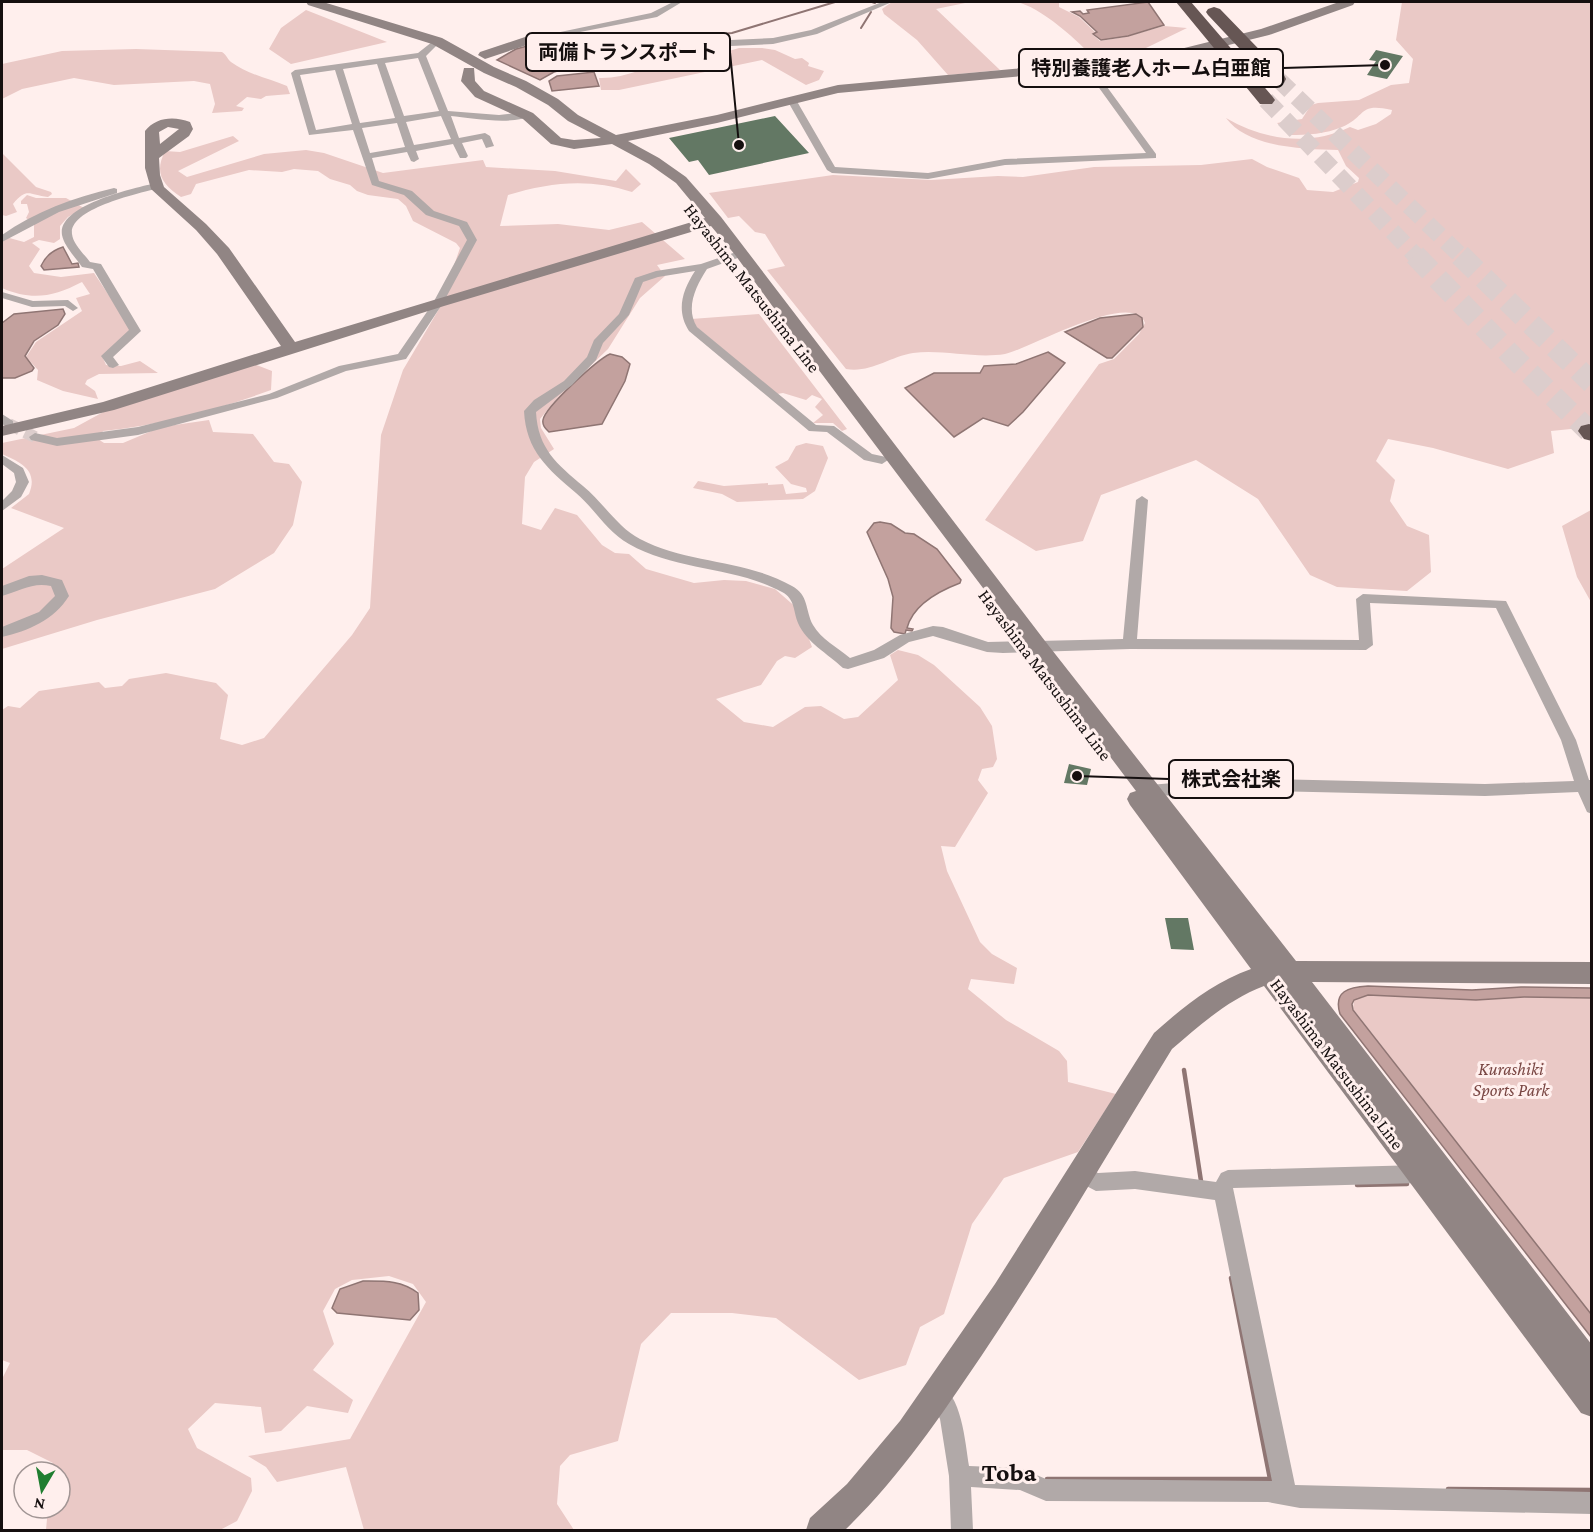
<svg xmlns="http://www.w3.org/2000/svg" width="1593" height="1532" viewBox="0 0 1593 1532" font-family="'Crimson Pro','Noto Sans JP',serif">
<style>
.green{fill:#eac9c6}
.water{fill:#c3a19e;stroke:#8f7573;stroke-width:1.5}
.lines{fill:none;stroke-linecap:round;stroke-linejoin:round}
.stream-far1{stroke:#8f7573;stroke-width:2}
.stream{stroke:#8f7573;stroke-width:4.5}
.building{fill:#637864}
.street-tunnel{stroke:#dccdcc;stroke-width:12;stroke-dasharray:12 6;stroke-linecap:butt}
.highway-tunnel-far1{stroke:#dccdcc;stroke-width:17;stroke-dasharray:17 9;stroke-linecap:butt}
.highway-tunnel{stroke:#dccdcc;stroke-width:22;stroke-dasharray:22 11;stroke-linecap:butt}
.street{fill:#b1a9a8;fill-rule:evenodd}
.secondary{fill:#918584;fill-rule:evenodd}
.highway{fill:#665654;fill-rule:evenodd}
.labels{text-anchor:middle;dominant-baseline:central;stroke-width:6;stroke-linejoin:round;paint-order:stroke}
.street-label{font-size:18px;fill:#150f0f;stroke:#ffefed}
.park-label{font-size:18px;font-style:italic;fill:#7a4744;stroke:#ffefed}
.near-quarter-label{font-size:26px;font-weight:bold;fill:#150f0f;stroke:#ffefed}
.leader{fill:none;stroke:#150f0f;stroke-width:2}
.callout-dot{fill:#150f0f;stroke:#ffefed;stroke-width:2}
.callout{fill:#ffefed;stroke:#150f0f;stroke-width:2}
.callout-label{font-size:20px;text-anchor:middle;font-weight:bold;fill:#150f0f}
</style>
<rect width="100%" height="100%" fill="#ffefed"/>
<!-- green -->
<path class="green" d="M892,2H970L936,9L1000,70L948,75L917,40L884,14L882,9Z
M1016,2H1059V7L1079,17L1096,33L1092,34L1100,41L1125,37L1164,26L1187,28L1146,48L1096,61C1080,42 1040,6 1016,2Z
M1402,2H1591V427L1551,431L1554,453L1508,469L1433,448L1388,439L1376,461L1395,480L1390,501L1407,526L1429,535L1431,572L1407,591L1337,587L1310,575L1258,499L1196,460L1101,495L1083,541L1036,551L985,520L1099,364L1114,359L1139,334L1145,323C1133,289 1029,349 1005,354C975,359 942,349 913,353C889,357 871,373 846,369L767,270L785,266L765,234L755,232L739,216L728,218L709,193L833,175L931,180L998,176L1023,177L1094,167L1201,165L1252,159L1267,167L1299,178L1307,190L1333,192L1358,182L1359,178L1346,166L1338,150C1304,149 1248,148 1226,118C1264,140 1309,147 1350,127L1358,130L1376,124L1391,114L1392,110C1358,102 1367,116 1342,127C1326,134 1307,135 1290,135L1277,123L1302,119L1311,105L1318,103L1359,100L1391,85L1409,83L1413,59L1396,40Z
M306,10L387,42L291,64L269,49L281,28Z
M739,48H762L775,50L795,59L802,58L809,63L808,66L824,71L819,80L806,85L762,60L619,90H601L599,78C625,79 651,65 676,60C693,56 701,69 721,65V63L714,62L709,57Z
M136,49L222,52C227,55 227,59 231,62C247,74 270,79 287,86L290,94L266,96L261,99L247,97L236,106L244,108L242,111L212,113L215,104L210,84L194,81L114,85L74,78L22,89L2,99V64L62,51Z
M233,136L239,141L178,171L187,177L264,154L306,150L324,153L383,173L483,160L486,167L555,171L616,181L626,169L641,184L632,192C589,178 551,182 508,195L500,226L558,224L609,230L642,222L685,259L657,265L665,276L640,298L608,349L559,396L540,419L541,428L554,449L534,462L525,477L522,524L541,530L555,508L577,515L602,545L615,553L629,554L646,569L694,583L724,580L746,581L775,589L798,609L812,647L795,658L785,656L777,661L761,685L716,699L744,722L773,727L805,707L821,706L844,719L858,717L898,680L890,655L898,650L918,655L934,665L980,707L992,726L997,759L993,767L982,769L978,780L988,793L955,847L941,846L947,871L980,942L992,954L1017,968L1014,984L971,979L968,989L1006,1020L1059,1051L1067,1061L1068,1082L1116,1094L1078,1152L1004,1178L972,1224L944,1314L920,1327L906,1365L859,1380L776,1318L732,1313H671L641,1344L618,1441L570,1455L560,1466L557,1504L574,1530H364L346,1467L277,1482L266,1467L248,1456L350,1439L426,1302L413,1284L389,1276L352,1280L335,1289L323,1311L334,1344L313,1370L353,1400L348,1413L307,1406L281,1431L265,1433L261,1407L215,1403L188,1429L197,1448L251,1478L252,1491L237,1521L220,1530H46L48,1508H60V1472H52L53,1463L27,1450H2V1379L10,1363L2,1360V710L8,706L20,708L39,691L99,682L105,688L122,686L129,679L166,673L216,683L228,695L220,739L242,745L264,738L352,635L370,608L381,435L403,370L439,309L460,248L456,243L413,221L406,206L398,199L368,195L357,191L350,185L330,179L318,171L294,169L282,172L249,170L196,184L191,194L181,197C162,184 154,173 165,151L180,152Z
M2,153L36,187L51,192L52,194L48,197C29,195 27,187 13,204L17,212L6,216L2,215Z
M27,195L36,198H66L84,208L68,217L60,226V239L54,243L39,240L32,243L40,249L29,266L34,273L61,277L94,273L132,330L102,356L106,365L121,366L140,361L158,373L99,374L87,380L85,384L95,391L98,399L63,391L37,380L38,370L26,357L36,342L82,311L76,298L90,294L82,282C53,297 32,301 2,288V236L24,242L34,237V224L26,218L29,212L27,204H21V201Z
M759,314L847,429L842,431L833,423H813L823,415L815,407L822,399L812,395L806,400L783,393L777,394L693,324L691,319Z
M254,364L272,371L271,390C217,410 160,425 103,431L98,439L104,443H123L161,427L209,420L213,432L253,434L274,462L289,464L302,482L293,525L274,553L215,589L97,620L2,649V569L64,528L11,508L29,494C39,470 20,462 2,454V443L74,428L107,410Z
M806,443L823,446L828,458L815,491L803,499L737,502L722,494L693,488L698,481L724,486L768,483V485L783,484L786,494L807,492L806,488L791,484L775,467L788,460L796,446Z
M1591,510V602L1577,577L1562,526Z
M1368,995L1476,1000L1524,997L1591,998V1314L1353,1009L1354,1000Z"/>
<!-- water -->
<path class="water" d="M1148,2L1164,25L1128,36L1101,40L1093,34L1097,32L1080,16L1072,12L1080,11L1083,14L1089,13L1087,10Z
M531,45L567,62L572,67L554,72L540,80L497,60L516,49Z
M594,72L599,86L552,91L549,81L557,76Z
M63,247L72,264L78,263L79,267L44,270L41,266C45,257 53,250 63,247Z
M63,309L65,314L58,325L34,341L25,356L34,368L32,371L15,378H2V323L14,314Z
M1136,314L1142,318L1143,327L1112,358H1107L1065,332L1100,318Z
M1048,352L1065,363L1023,412L1008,426L983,418L954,437L905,388L934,373H980L984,366L1016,364Z
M610,354L622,357L630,364L625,381L602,424L549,432C546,429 542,426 543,420C545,407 597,360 610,354Z
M880,522L891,524L905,533L914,534L937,549L961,580L960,583C939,591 913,605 907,628L913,629L912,631L906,630L905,634L894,632L891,628L893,597L888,579L867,532L874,523Z
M1368,986L1472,990L1521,987L1591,988V998L1524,997L1476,1000L1368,995L1354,1000L1352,1004L1353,1010L1591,1314V1337L1340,1014C1333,991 1349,987 1368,986Z
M363,1281C384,1281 401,1280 418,1293L419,1310L410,1320L337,1313L332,1308L340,1289Z"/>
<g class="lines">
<!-- stream-far1 -->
<path class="stream-far1" d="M872,2L875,3
M861,28L871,12
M644,45L674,38L732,33L835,2"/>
<!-- stream -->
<path class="stream" d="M1184,1070L1201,1181
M1357,1185L1407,1184
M1231,1278L1270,1479
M1047,1479H1270L1276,1481
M1448,1489L1592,1490"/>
</g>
<!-- building -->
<path class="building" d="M1376,50L1403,56L1387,79L1367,75L1376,61L1369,60Z
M775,116L809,153L709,175L698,160L689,162L669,138Z
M1069,764L1091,769L1087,785L1064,783Z
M1165,918H1188L1194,950L1171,949Z"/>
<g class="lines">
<!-- street-tunnel -->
<path class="street-tunnel" d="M9,424L35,437"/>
<!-- highway-tunnel-far1 -->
<path class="highway-tunnel-far1" d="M1278,79L1461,256
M1266,100L1416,256"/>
<!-- highway-tunnel -->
<path class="highway-tunnel" d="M1415,255L1515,359L1589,431
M1460,255L1592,383"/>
<!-- street -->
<path class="street" d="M673,2H682L657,17L539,40L569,57L665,43L773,38L811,30L882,2H892L817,34L773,44L665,49L587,62L567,63L527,39L651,13Z
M437,38L441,41L426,56L448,111L499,115L526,112L531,115C514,126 471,118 451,116L459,138L485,133L490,136L494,146L486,148L482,139L462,143L468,156L466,158H460L453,144L416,151L419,159L414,162L411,161L407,152L372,158L379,181L412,191L434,211L467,222L477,240L443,303L406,359L346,371L277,398L138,435L57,446L31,440L29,437L35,433L57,438L138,427L269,394L339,366L398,354L433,303L467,240L459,226L426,215L404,195L372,185L353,130L309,135L291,73L295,70L418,53ZM418,58L439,111L404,116L385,63ZM377,64L395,118L360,123L343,69ZM335,70L352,124L316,130L300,75ZM441,116L451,139L414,145L406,122ZM397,123L405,147L370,153L362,128Z
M1088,64L1091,65L1156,154V158L1005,165L928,179L832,173L827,170L787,100L795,98L835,167L928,173L1005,159L1146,153L1084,67Z
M156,183L159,184V188C141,193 69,208 72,234C73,244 84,254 90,262L101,264L141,331L113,357L119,365L113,368L109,367L101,356L129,330L93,269L82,267C76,258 64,246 62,235C57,205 135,188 156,183Z
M114,188L117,189V193L59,212L2,242V235C34,212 75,197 114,188Z
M742,250L747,253L746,255L707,269C696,286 685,308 697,327L816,425L834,426L872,454L886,457L888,460L882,464L864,460L827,432L809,431L689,331C676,311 682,291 695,271L658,277L643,282L629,315L603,343L596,360L572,385L536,412C538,449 557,464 583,486C603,502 617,527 640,539C687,564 745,559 792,586C809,595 805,610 813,625C821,639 838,648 850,658L874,650L900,635L933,626L943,627L988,642L1123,639L1136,500L1142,496L1148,500L1137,639L1359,640L1356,599L1363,594L1506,601L1576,740L1589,780H1592V814L1587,812L1578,792L1485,796L1230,790L1150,797L1145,795L1142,791L1145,787L1150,785L1230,778L1485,784L1574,781L1561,740L1496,608L1370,603L1373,645L1366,650L1130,649L1003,653L987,652L933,636L909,642L884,658L848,669L843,668C828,654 806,642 798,623C793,610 795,599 782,592C734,566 676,571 629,544C607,532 595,509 576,493C548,469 526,451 524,411L534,400L564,381L587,357L594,340L619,314L635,278L656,271L701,264Z
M2,292L33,301L68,300L78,308L73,311L65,306L32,307L2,298Z
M2,414L13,421V427L9,428L2,424Z
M2,455L23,468L29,482L21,497L2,511V501L12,491L16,482L14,473L2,464Z
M42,575L62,580L69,596C54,620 28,631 2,637V627L39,612L55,596L51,586C32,582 20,591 2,596V586L29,576Z
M1082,1165L1098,1173L1135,1171L1216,1182L1221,1173L1228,1170L1420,1165L1427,1168L1429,1174L1427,1180L1420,1183L1233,1188L1295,1485L1592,1492V1514L1300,1508L1268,1502L1046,1501L1020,1490L971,1487L973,1530H951L949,1476L940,1419L927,1393L930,1386L937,1383C962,1393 965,1442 969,1466L1020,1468L1046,1479L1272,1481L1215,1200L1135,1189L1096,1191L1075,1180L1073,1174L1075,1168Z"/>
<!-- secondary -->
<path class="secondary" d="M306,2H323L442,38L494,67L526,81L558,99L578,115L616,135L717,115L838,85L1152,56L1261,29L1339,2H1355L1353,5L1269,35L1152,64L838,93L717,123L628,141L659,158L686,177L721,217L1045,641L1296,961L1592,962V984L1312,982L1592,1345V1417L1581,1413L1264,986C1229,999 1200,1025 1172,1049C1109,1151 1049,1255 982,1355C940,1417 899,1478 845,1530H806L810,1518L847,1484L900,1421L995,1284L1154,1033C1183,1007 1214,982 1251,969L1130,805L1127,799L1130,793L1136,791L815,365L736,256L711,226L444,306L114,410L2,436V426L103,402L281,346L217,254L196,230L151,189L145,168V131C156,117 174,116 190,122L193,129L189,136L159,158L160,175L164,187L206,224L229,248L295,342L705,218L676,183L649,164L612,144L574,149L551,144L523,119L475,97L461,81L464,68H474L475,81L484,91L533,113L561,138L574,140L601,138L568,121L548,105L516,87L484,73L432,44L308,5ZM168,127L179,129L160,144L159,132Z
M531,35L537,39L536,42L485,59L478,55L480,52Z"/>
<!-- highway -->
<path class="highway" d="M1176,2H1191L1272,96L1275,100L1272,104H1260Z
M1214,7L1220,9L1284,75L1286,79L1284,83H1272L1208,15L1206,12L1208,9Z
M1589,424L1592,425V441L1584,439L1578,431L1581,426Z"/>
</g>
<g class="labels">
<!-- street labels -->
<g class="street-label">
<text transform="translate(752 288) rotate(52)">Hayashima Matsushima Line</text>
<text transform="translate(1045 675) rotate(53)">Hayashima Matsushima Line</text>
<text transform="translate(1337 1064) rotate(53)">Hayashima Matsushima Line</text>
</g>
<!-- park labels -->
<g class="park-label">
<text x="1511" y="1069">Kurashiki<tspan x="1511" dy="21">Sports Park</tspan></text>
</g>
<!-- near-quarter labels -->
<g class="near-quarter-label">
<text x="1009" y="1472">Toba</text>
</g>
</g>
<!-- callouts -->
<path class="leader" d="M739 145L730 52M1385 65L1283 68M1077 776L1169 779"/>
<g class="callout-dot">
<circle cx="739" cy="145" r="6"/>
<circle cx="1385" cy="65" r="6"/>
<circle cx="1077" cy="776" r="6"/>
</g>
<g class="callout">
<rect x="526" y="33" width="204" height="38" rx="6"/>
<rect x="1019" y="49" width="264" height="38" rx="6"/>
<rect x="1169" y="760" width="124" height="38" rx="6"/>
</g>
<g class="callout-label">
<text x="628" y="59">両備トランスポート</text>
<text x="1151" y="75">特別養護老人ホーム白亜館</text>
<text x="1231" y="786">株式会社楽</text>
</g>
<!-- border -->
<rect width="1593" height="1532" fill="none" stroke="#150f0f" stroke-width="6"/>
<!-- north arrow -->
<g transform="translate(42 1490) rotate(190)"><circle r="28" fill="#ffefed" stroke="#a19594" stroke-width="1.5"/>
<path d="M0-4.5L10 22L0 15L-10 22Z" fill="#207e30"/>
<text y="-9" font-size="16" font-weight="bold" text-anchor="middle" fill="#150f0f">N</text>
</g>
</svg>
